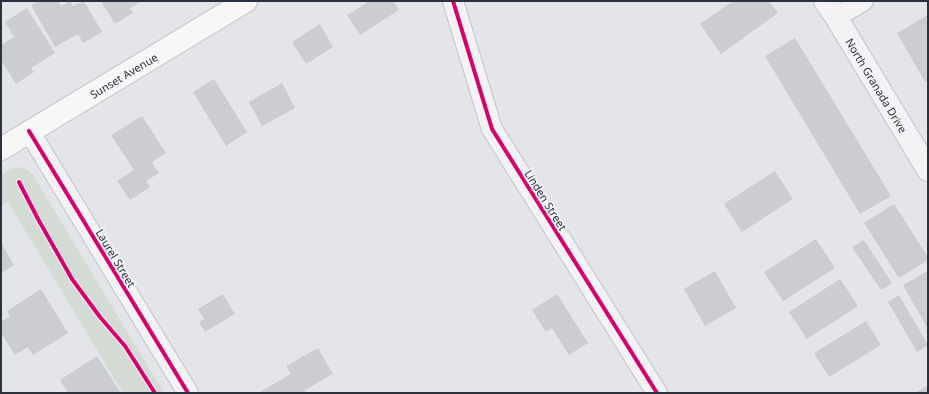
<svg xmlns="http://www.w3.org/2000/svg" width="929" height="394" viewBox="0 0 929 394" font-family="'Noto Sans',sans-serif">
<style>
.green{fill:#d3dbd4}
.building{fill:#cccdd0}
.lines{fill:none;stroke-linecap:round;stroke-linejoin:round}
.minor-casing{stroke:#c2c3c6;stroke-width:22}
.tertiary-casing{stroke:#c2c3c6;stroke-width:24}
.secondary-casing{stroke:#c2c3c6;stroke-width:24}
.minor{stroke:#f3f3f5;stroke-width:20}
.tertiary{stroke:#f3f3f5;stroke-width:22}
.secondary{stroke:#f7f7f7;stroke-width:22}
.cycleway-casing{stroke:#f2f3f7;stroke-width:6}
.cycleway{stroke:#d6006c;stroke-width:4}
.labels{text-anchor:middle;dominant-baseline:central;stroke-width:4;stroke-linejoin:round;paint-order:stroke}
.street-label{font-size:11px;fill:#2c313f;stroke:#f2f3f7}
</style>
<rect width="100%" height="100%" fill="#e3e5e8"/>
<!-- green -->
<path class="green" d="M19,167L28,170L33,175L164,393H123L8,202L1,206V175L12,169Z"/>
<!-- building -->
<path class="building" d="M37,1H58L61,6L70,1L73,6L84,1L102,32L83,43L78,34L55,47L31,5Z
M101,1H142L130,8L133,13L115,24Z
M365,1H393L399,10L360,35L347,15L367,3Z
M733,1H769L778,13L721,54L700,24Z
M27,8L55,53L31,68L34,72L16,84L1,60V45L14,37L5,22Z
M928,15V80L925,82L897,33Z
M320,24L333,47L306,64L292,42Z
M795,38L891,196L860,214L765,56Z
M214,79L247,132L226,146L193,92Z
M282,83L295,108L262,126L249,102Z
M142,116L166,153L152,162L159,173L146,181L150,187L130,200L117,181L134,170L111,135Z
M775,171L793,199L742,232L724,204Z
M894,204L928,257V260L899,278L864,223Z
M816,239L835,268L783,301L764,272Z
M864,240L892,283L881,290L852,247Z
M1,243L14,265L1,273Z
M715,271L736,308L705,326L684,289Z
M928,271V329L903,285Z
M840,279L858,306L807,339L789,312Z
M41,289L68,333L33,355L28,347L15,355L1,333V322L10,316L7,311Z
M223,294L235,314L205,332L199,322L204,319L198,309Z
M557,294L588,343L569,355L552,328L546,332L532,310Z
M899,295L928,345L917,352L888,302Z
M866,321L881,345L829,377L814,353Z
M318,348L333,374L305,390L306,393H258L291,374L286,366Z
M97,356L121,393H68L60,380Z
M928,385V393H915Z"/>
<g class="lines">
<defs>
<path id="minor" d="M453,1L492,129L657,393
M836,17L863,1
M29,131L188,393"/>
<g id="tertiary">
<path id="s1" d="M825,1L836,17L928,170"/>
</g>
<g id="secondary">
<path id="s2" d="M1,149L246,1"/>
</g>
</defs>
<!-- minor casing -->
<use href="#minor" class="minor-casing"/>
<!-- tertiary casing -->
<use href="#tertiary" class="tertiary-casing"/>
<!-- secondary casing -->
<use href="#secondary" class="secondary-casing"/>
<!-- minor -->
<use href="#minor" class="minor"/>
<!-- tertiary -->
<use href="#tertiary" class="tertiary"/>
<!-- secondary -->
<use href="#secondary" class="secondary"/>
<defs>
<path id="cycleway" d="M453,1L492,129L657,393
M29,131L188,393
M19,182L38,219L72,279L100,317L125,346L155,393"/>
</defs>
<!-- cycleway casing -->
<use href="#cycleway" class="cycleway-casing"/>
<!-- cycleway -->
<use href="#cycleway" class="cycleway"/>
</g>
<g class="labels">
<!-- street labels -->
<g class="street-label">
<text stroke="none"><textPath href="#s2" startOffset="143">Sunset Avenue</textPath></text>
<text stroke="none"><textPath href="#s1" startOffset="99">North Granada Drive</textPath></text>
<text transform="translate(546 200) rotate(58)">Linden Street</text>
<text transform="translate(116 258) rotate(59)">Laurel Street</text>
</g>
</g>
<!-- border -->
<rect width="929" height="394" fill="none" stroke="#2c313f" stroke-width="4"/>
</svg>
